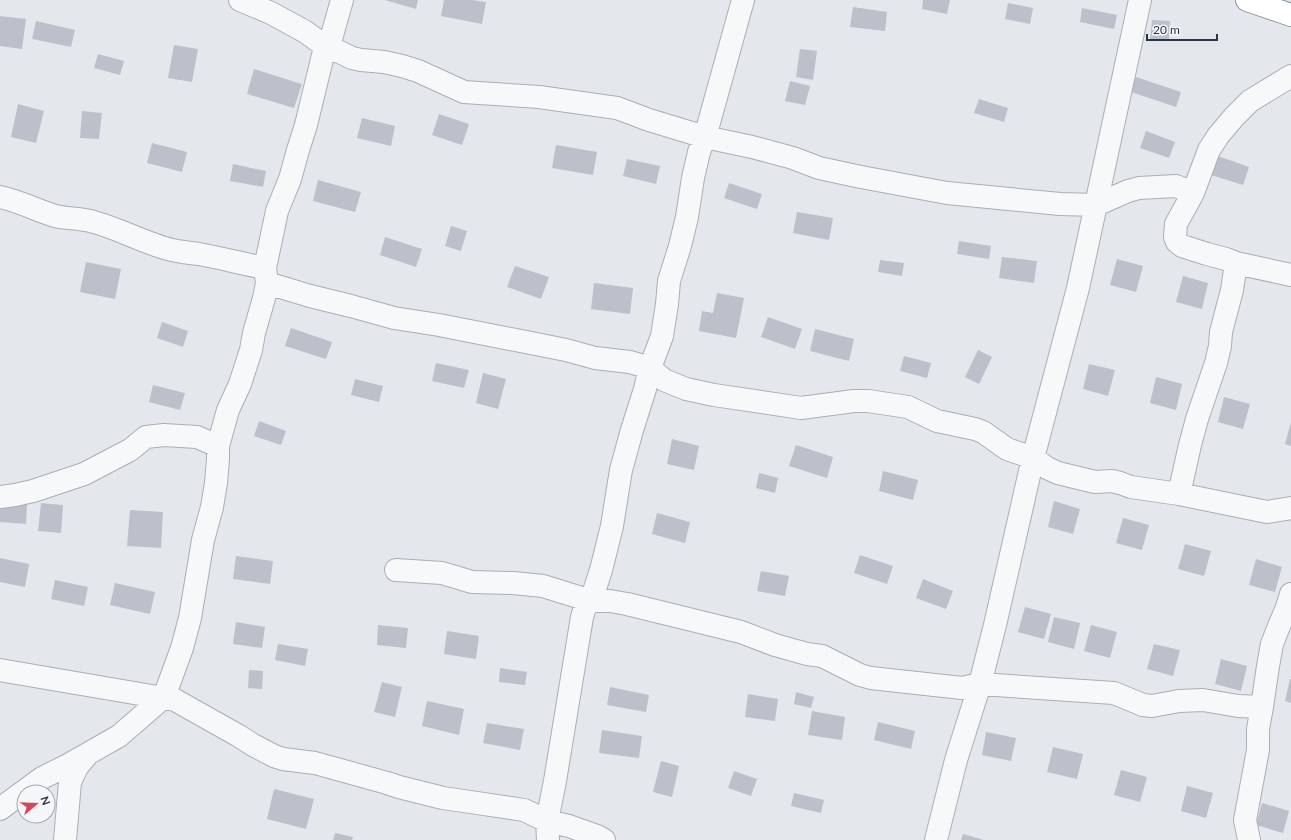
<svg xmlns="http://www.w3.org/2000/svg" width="1291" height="840" viewBox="0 0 1291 840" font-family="Lato,sans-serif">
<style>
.building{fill:#bbc0ca}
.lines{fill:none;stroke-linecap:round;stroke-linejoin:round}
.street-casing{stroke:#a9aeb7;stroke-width:24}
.highway-casing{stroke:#8b94a3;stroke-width:24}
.street{stroke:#f7f8fa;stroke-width:22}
.highway{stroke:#fff;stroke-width:22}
</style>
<rect width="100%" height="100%" fill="#e4e7ec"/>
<!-- building -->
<path class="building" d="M385,0H418L416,9Z
M444,0H472L486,2L482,24L441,16Z
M923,0H950L947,14L922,9Z
M1008,3L1033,8L1030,24L1005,19Z
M853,7L887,12L885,31L850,27Z
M1082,8L1117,15L1114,29L1080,22Z
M0,16L26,19L22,49L0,46Z
M1152,20L1170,21L1169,41L1150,40Z
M36,21L75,30L71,47L32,39Z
M174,45L198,49L192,82L168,78Z
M800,49L817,51L813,80L796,77Z
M98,54L124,61L120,75L94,68Z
M254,69L302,84L294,108L247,94Z
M1136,77L1181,92L1176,107L1131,92Z
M790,81L810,86L805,105L785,101Z
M979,99L1008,108L1004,122L974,113Z
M18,104L44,111L36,143L11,137Z
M82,111L102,113L99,139L80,138Z
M439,114L469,124L462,145L432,135Z
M362,118L395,126L391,146L357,138Z
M1146,131L1175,142L1169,158L1140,148Z
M152,143L187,152L182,172L147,163Z
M556,145L597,152L593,175L552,168Z
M1218,156L1249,167L1243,185L1211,175Z
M627,159L660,166L656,184L623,176Z
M233,164L266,171L263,187L230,181Z
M318,180L361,192L355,212L313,201Z
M729,183L762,194L757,209L724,198Z
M797,212L833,218L829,240L793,233Z
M451,226L467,231L461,251L445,246Z
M385,237L422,249L416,267L380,255Z
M959,241L991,246L989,259L957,254Z
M1002,257L1037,261L1034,283L999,278Z
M1117,259L1143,266L1136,292L1110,285Z
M880,260L904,263L902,276L878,272Z
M86,262L121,269L115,299L80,292Z
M515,266L549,277L541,299L507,287Z
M1183,276L1208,283L1202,309L1176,302Z
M594,283L633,288L630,314L591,309Z
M717,293L744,298L736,338L699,331L702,311L713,313Z
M768,317L802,329L795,349L761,337Z
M162,322L188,331L183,347L157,338Z
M291,328L332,342L326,359L285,346Z
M815,329L854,339L849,361L810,351Z
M978,350L992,357L979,384L965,377Z
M904,356L931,363L927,378L900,371Z
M436,363L469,370L464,388L432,381Z
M1089,364L1115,370L1108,396L1083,389Z
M483,373L506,379L498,409L476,403Z
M1156,377L1182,384L1176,410L1150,403Z
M355,379L383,386L379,402L351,395Z
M153,385L185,393L180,410L149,402Z
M1224,397L1250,404L1243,429L1218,422Z
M259,421L286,431L281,445L254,436Z
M1291,422V446L1285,444Z
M672,439L699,446L694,470L667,464Z
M796,445L833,457L827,478L789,466Z
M883,471L918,480L913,500L879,491Z
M759,473L778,478L775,493L756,488Z
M1054,501L1080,509L1073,534L1048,527Z
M0,502L27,504L26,524L0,522Z
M41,503L63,505L61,533L38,531Z
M130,510L163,512L161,548L127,546Z
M657,513L690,522L685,543L652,534Z
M1123,518L1149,525L1142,550L1116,543Z
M1185,544L1211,551L1204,576L1178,569Z
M860,555L893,566L887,584L854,573Z
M236,556L273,561L270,584L233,579Z
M0,558L29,564L25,587L0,582Z
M1256,559L1282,567L1275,592L1249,585Z
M761,571L789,576L785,596L757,591Z
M923,579L953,591L946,609L916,598Z
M55,580L88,587L84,606L51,599Z
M115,583L155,592L150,614L110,605Z
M1025,607L1051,614L1044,639L1018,632Z
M1054,617L1080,623L1074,649L1048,642Z
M236,622L265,627L262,648L233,644Z
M378,625L408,628L406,648L377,645Z
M1091,625L1117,632L1110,658L1084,651Z
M447,631L479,636L476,659L444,654Z
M278,644L308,649L305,666L275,660Z
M1154,644L1180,650L1173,676L1147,669Z
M1221,659L1247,666L1241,691L1215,684Z
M500,668L527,672L525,685L499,682Z
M249,670L263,671L262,689L248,688Z
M1290,679H1291V703L1285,701Z
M382,682L402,687L395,717L374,712Z
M610,687L649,695L646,712L607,705Z
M796,692L814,697L811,708L794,704Z
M748,694L778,699L775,721L745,717Z
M427,701L464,709L459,735L422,726Z
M812,711L845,717L842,740L808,735Z
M878,722L915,731L911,749L874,740Z
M487,723L524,729L520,750L483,743Z
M602,730L642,736L639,758L599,753Z
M986,732L1016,738L1011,761L982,755Z
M1053,747L1083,754L1077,779L1047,772Z
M661,761L679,766L672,797L653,792Z
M1121,770L1147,777L1140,802L1114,795Z
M734,771L757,779L751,796L728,788Z
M1187,786L1213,793L1206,818L1181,811Z
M274,789L314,799L306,829L267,819Z
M794,793L824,800L821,813L791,806Z
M1262,803L1289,811L1283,833L1256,825Z
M335,833L353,837L352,840H333Z
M963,834L984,840H961Z"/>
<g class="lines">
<defs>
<path id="street" d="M240,0L271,13L304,31L321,43L352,58L361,60L384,62L402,66L418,71L464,92L539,97L617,108L649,120L705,137L752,147L793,158L819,168L861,177L947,193L1060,204L1096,205L1128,191L1139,188L1176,186L1193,193L1209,150L1218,136L1234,117L1250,101L1291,76
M0,197C19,201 36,210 55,216C68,219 81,218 94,222C120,229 146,244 172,250C181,252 190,253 199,254C221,258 243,264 265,268
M1236,263L1291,275
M267,283L310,296L351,306L394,318L439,325L566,350L595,358L630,362L650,368L664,380L686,389L714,395L801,408L854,401H868L908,407L937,421L975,429L983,432L1007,449L1033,458L1047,468L1058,473L1095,482L1112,481L1120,483L1131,487L1179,494L1267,512L1291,508
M1179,494L1190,445L1197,419L1216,363L1220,346L1221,332L1232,290L1236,263L1226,259L1207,254L1182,246L1177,242L1175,237L1176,224L1193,193
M0,497L15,495L33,491L84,474L130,450L146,437L164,435L197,437L218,446
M396,570L442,573L472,582L513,583L543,586L591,601H610L627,604L741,632L775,645L807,654L822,656L860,675L871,678L962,688L980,684L1114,693L1143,705L1152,706L1179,701L1203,700L1238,706L1262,707
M0,670L175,700L239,736L253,745L274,756L283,759L315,763L387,783L399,787L443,798L524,810L547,821L569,826L597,836L604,840
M0,809L42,778L68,765L119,736L164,697L182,648L190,618L203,540L212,507L216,483L218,459V446L228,410L240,384L251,350L254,333L264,298L267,283L265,268L277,211L290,179L298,150L306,125L323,55L329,46L342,0
M65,840L70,782L77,767L87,755
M548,840L547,821L555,781L582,617L585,607L591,601L601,570L612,526L621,470L632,430L645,389L650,368L662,336L667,304L669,281L680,246L687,217L693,178L699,152L705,137L743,0
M936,840L956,760L980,684L995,625L1033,458L1078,288L1140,0
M1249,840L1245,820L1258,750V729L1262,707L1268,666L1272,644L1279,626L1286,610L1291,594"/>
<path id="highway" d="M1247,0L1291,15"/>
</defs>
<!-- street casing -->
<use href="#street" class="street-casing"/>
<!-- highway casing -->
<use href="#highway" class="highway-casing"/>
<!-- street -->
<use href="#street" class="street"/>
<!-- highway -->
<use href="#highway" class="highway"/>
</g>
<!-- north arrow -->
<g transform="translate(36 804) rotate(71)"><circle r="19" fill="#f4f6f9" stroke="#a4a8b1"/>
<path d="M0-3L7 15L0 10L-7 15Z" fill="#d1495b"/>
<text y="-6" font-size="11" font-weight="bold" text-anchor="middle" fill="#2b3445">N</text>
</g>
<!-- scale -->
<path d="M1147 34v6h70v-6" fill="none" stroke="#2b3445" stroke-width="2"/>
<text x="1153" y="34" font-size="12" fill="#2b3445" stroke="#f4f6f9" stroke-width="3" paint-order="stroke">20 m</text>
</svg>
